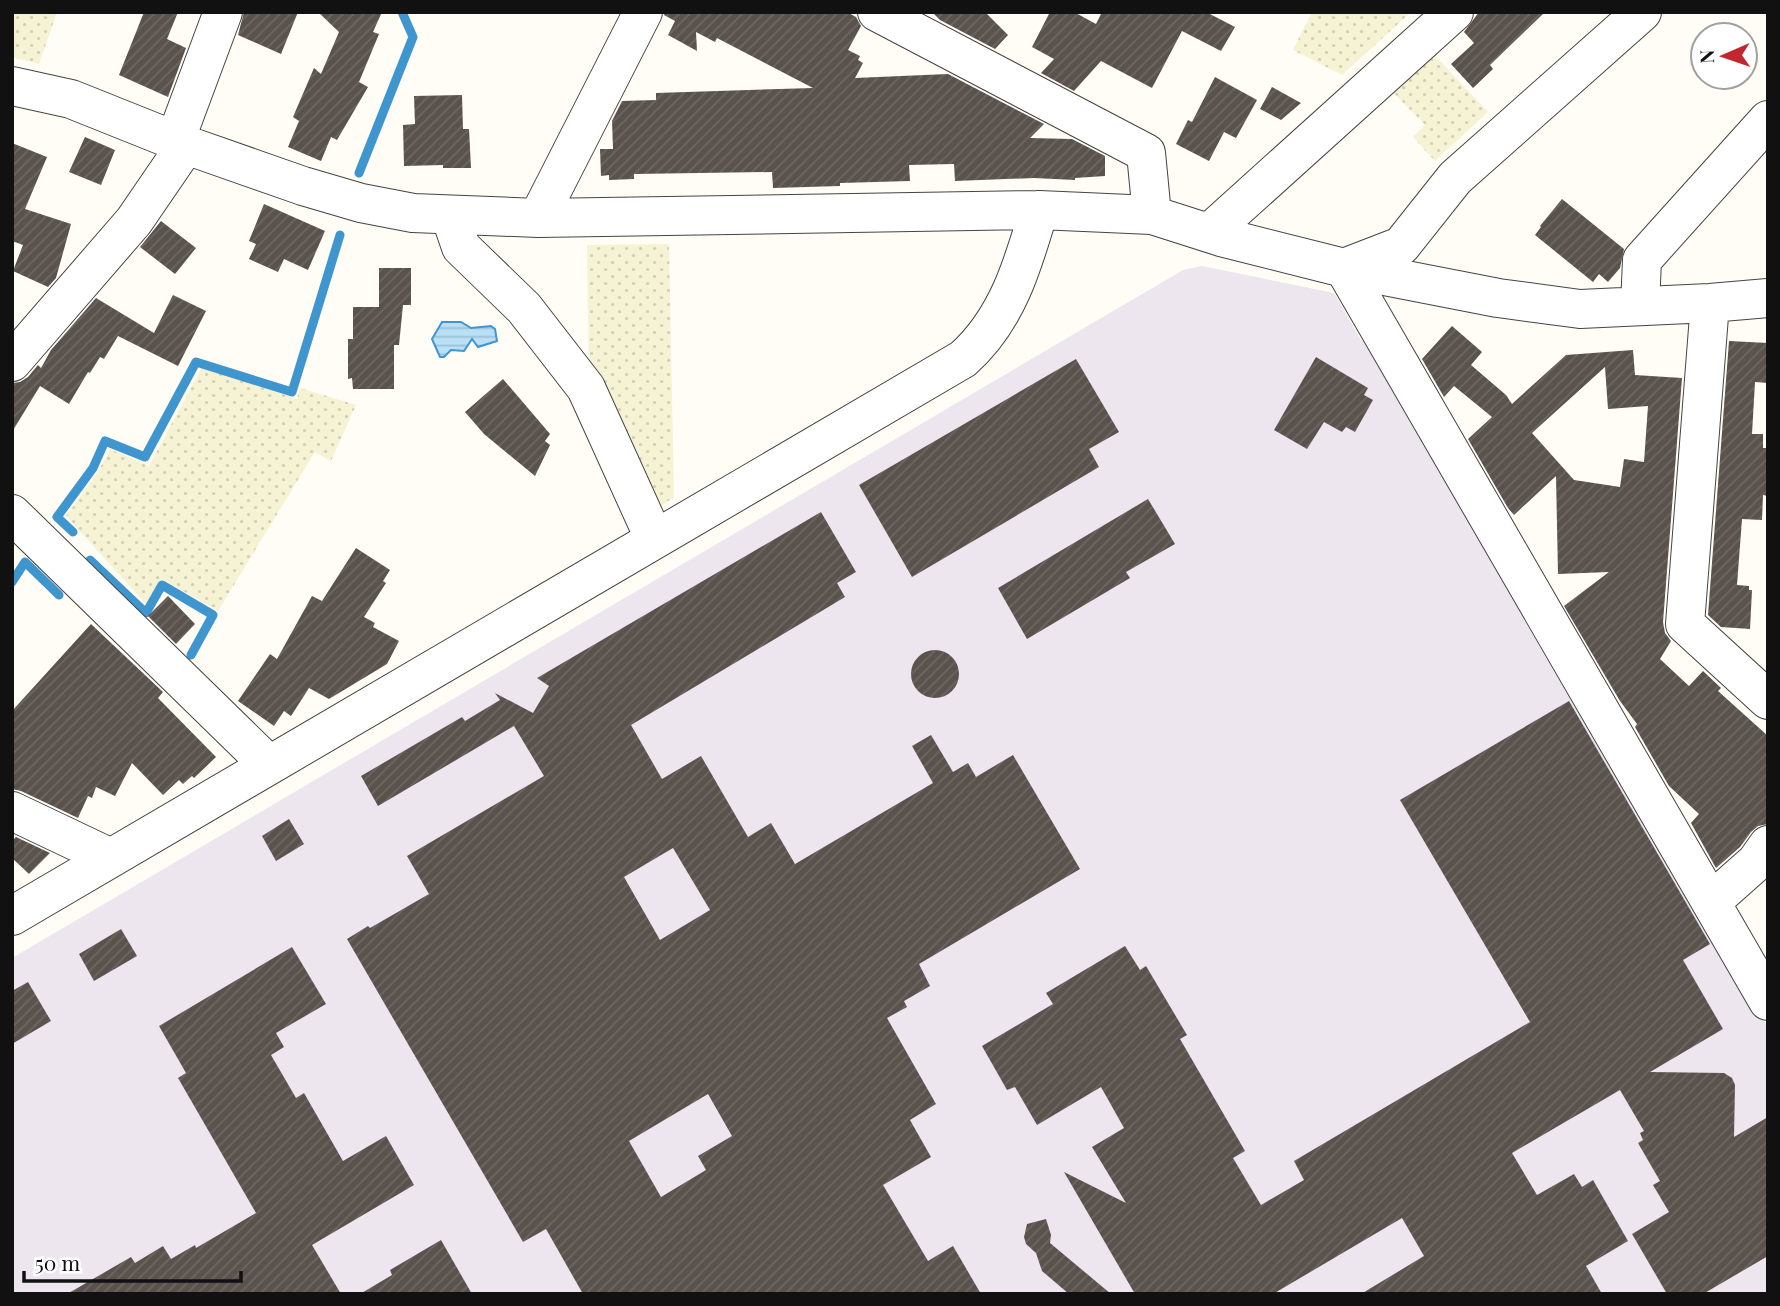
<svg xmlns="http://www.w3.org/2000/svg" width="1780" height="1306" viewBox="0 0 1780 1306" font-family="'Playfair Display',serif">
<style>
.industrial{fill:#eee6ef}
.farmland{fill:url(#farmland-dots)}
.water{fill:url(#water-rules);stroke:#3f96cf;stroke-width:2}
.lines{fill:none;stroke-linecap:round;stroke-linejoin:round}
.stream{stroke:#3f96cf;stroke-width:9}
.building{fill:url(#building-hatch);fill-rule:evenodd}
.minor-casing{stroke:#444;stroke-width:40}
.minor{stroke:#fff;stroke-width:38}
</style>
<defs>
<pattern id="farmland-dots" width="8" height="8" patternUnits="userSpaceOnUse" patternTransform="scale(1.75)"><rect width="8" height="8" fill="#f6f3d4"/><path d="M2 2h.1M6 6h.1" fill="none" stroke="#d2cfb5" stroke-width="1.8" stroke-linecap="round"/></pattern>
<pattern id="water-rules" width="6" height="5" patternUnits="userSpaceOnUse" patternTransform="scale(1.75)"><rect width="6" height="5" fill="#b9e0f7"/><path d="M0 2.5h6" fill="none" stroke="#9ebfd3"/></pattern>
<pattern id="building-hatch" width="6" height="6" patternUnits="userSpaceOnUse" patternTransform="scale(1.75)"><rect width="6" height="6" fill="#5a524d"/><path d="M-1 1l2-2M0 6l6-6M5 7l2-2" fill="none" stroke="#6d6662"/></pattern>
</defs>
<rect width="100%" height="100%" fill="#fffdf5"/>
<!-- industrial -->
<path class="industrial" d="M1202,266L1334,293L1361,340L1367,338L1768,1028V1294H12V958L1183,270Z"/>
<!-- farmland -->
<path class="farmland" d="M12,12H57L39,64L12,57Z
M1312,12H1411L1342,75L1293,50Z
M1430,50L1488,112L1435,161L1413,137L1425,125L1389,88Z
M669,244L674,497L654,511L589,384L587,245Z
M202,367L297,399L300,388L356,405L331,461L315,452L218,611L162,579L146,604L66,516L98,472L110,449L149,466Z"/>
<!-- water -->
<path class="water" d="M442,322H461L471,328L491,326L495,329L497,341L478,347L472,339L464,351L451,350L444,357H440L432,339Z"/>
<g class="lines">
<!-- stream -->
<path class="stream" d="M359,173L413,37L402,12
M73,532L57,517L93,468L105,441L145,457L196,362L292,392L340,235
M90,560L146,613L162,585L213,615L191,655
M12,582L25,562L59,595"/>
</g>
<!-- building -->
<path class="building" d="M144,12H178L167,39L186,48L168,97L119,75Z
M244,12H298L281,54L238,35Z
M318,12H382L373,32L379,34L359,82L368,87L337,140L331,137L321,161L288,147L299,121L293,117L314,68L321,74L339,32Z
M665,12H847L856,17L861,26L848,50L860,56L858,60L863,63L855,78L948,74L1044,124L1030,138L1072,139L1105,156V176L1075,178V180L1034,178L955,181L954,164L909,165L910,181L840,183V186L773,188L772,172L634,174V179L609,180V175L601,176L600,149H613L612,121L622,101L656,100V93L813,88L717,38L715,42L696,32L697,51L668,35L675,21L664,15Z
M932,12H985L1008,35L995,49L940,20Z
M1050,12H1074L1096,24L1102,12H1206L1235,27L1221,51L1182,31L1152,88L1101,61L1074,91L1041,73L1054,59L1032,47Z
M1479,12H1545L1490,65L1493,69L1473,88L1451,64L1474,43L1464,32Z
M1215,77L1257,100L1236,138L1224,132L1209,161L1176,144L1188,120L1192,122Z
M1272,87L1301,103L1281,120L1260,109Z
M462,95L463,129H469L471,168H443V165L404,166L403,125L415,124L414,96Z
M85,137L115,150L101,185L69,172Z
M12,143L47,157L25,209L71,224L56,278L48,287L13,271L23,245L12,241Z
M1562,199L1624,249L1620,268L1608,282L1599,274L1593,282L1535,235L1541,227L1540,226Z
M264,204L325,231L308,270L284,259L278,272L249,259L256,244L249,241Z
M161,221L196,248L175,274L140,247Z
M379,268H411V305H403L399,345H394V389H353L352,378L348,379V339H353V307H379Z
M173,295L206,311L178,366L118,336L104,359L100,357L90,373L88,372L69,404L40,386L12,432V383L20,382L28,377L38,365L41,368L51,350L96,298L154,333Z
M1452,326L1482,352L1471,365L1506,395L1512,404L1566,355L1633,350L1635,375L1682,378L1663,622L1665,633L1671,641L1660,659L1689,686L1703,671L1721,688L1718,691L1768,736V824L1758,826L1751,832L1740,847L1716,868L1691,823L1699,814L1669,786L1635,727L1637,724L1620,701L1564,606L1609,572L1558,574L1556,476L1514,515L1508,508L1468,439L1492,417L1454,386L1444,397L1422,359ZM1605,367L1608,409L1648,406L1644,462L1624,459L1620,487L1574,480L1532,433Z
M1729,341L1768,343V383L1755,382L1752,434H1763V448H1768V496L1763,495L1762,520L1742,519L1737,585L1749,586V590H1752L1750,629L1721,627L1708,615Z
M1316,357L1368,388L1364,395L1373,400L1355,432L1346,427L1342,432L1324,422L1307,449L1274,430Z
M1076,359L1119,432L1089,449L1099,467L912,577L859,485Z
M503,379L550,434L545,441L550,445L535,476L484,434L465,412Z
M1148,499L1175,544L1126,572L1130,578L1027,639L998,588Z
M821,512L856,572L837,583L845,597L631,725L662,779L701,756L748,837L771,823L795,864L933,783L912,746L931,735L953,772L968,763L976,777L1013,755L1080,869L919,964L930,986L904,1001L907,1007L887,1018L936,1104L910,1120L931,1157L883,1185L928,1261L953,1246L981,1294H583L546,1229L523,1242L347,939L368,926L370,928L429,894L407,856L544,776L514,726L378,806L361,776L462,717L465,721L500,700L495,693L533,713L549,686L537,678ZM673,848L710,910L660,940L624,877ZM708,1094L732,1136L698,1156L706,1170L661,1197L629,1141Z
M356,548L390,570L383,581L386,583L364,617L375,623L373,627L399,641L387,664L329,699L309,688L291,716L284,711L274,726L238,701L270,654L277,659L312,596L322,601Z
M168,596L195,624L176,644L148,616Z
M91,624L163,692L158,698L216,757L194,778L192,776L183,784L179,780L163,795L132,763L115,796L96,787L92,798L88,796L78,818L21,791L12,789V711Z
M911 674a24 24 0 1 1 48 0a24 24 0 1 1-48 0Z
M1569,701L1710,944L1683,960L1723,1029L1650,1072L1724,1073L1732,1078L1735,1085L1734,1137L1768,1117V1256L1703,1294H1667L1632,1234L1669,1212L1653,1185L1660,1181L1638,1143L1643,1140L1640,1133L1644,1131L1620,1090L1512,1153L1537,1195L1574,1174L1582,1187L1593,1180L1628,1241L1586,1266L1602,1294H1361L1424,1256L1402,1218L1273,1294H1135L1064,1172L1126,1203L1092,1147L1124,1128L1101,1087L1037,1125L1015,1087L1007,1090L982,1046L1053,1004L1046,993L1125,946L1140,970L1146,966L1187,1035L1180,1039L1245,1151L1233,1158L1261,1205L1304,1180L1294,1161L1530,1022L1400,800Z
M289,819L304,844L276,861L262,836Z
M16,837L50,853L29,874L12,858V841Z
M121,929L137,956L94,981L79,954Z
M292,947L326,1004L276,1033L284,1047L271,1055L296,1098L304,1093L343,1161L386,1136L414,1185L312,1245L341,1294H67L131,1257L135,1263L163,1246L171,1259L195,1245L196,1248L256,1213L178,1078L186,1073L159,1026Z
M28,982L51,1021L12,1044V991Z
M1046,1219L1051,1235L1050,1243L1111,1294H1069L1042,1271L1036,1253L1026,1244L1024,1237L1027,1224Z
M441,1240L472,1294H360L392,1275L390,1270Z"/>
<g class="lines">
<defs>
<path id="minor" d="M877,12L1146,153L1152,215
M12,86L71,99L186,145L303,186L361,203L413,213L538,218L1039,210L1152,215L1221,237L1344,268L1498,298L1580,309L1710,303L1768,298
M175,141L223,12
M450,215L461,247L524,308L586,388L654,538
M538,218L643,12
M1209,233L1454,12
M1344,268L1768,1001
M1344,268L1401,246L1455,178L1642,12
M1710,303L1685,624L1768,700
M1640,306L1642,260L1768,120
M12,362L134,221L186,145
M12,514L269,765
M12,811L111,858
M1711,902L1756,862L1768,845
M12,916L963,359C1007,320 1023,265 1039,210"/>
</defs>
<!-- minor casing -->
<use href="#minor" class="minor-casing"/>
<!-- minor -->
<use href="#minor" class="minor"/>
</g>
<!-- border -->
<rect width="1780" height="1306" fill="none" stroke="#111111" stroke-width="28"/>
<!-- north arrow -->
<g transform="translate(1724 56) rotate(268)"><circle r="33" fill="#ffffff" stroke="#a0a0a0" stroke-width="2"/>
<path d="M0-5L12 26L0 18L-12 26Z" fill="#c4262e"/>
<text y="-10" font-size="19" font-weight="bold" text-anchor="middle" fill="#111111">N</text>
</g>
<!-- scale -->
<path d="M24 1271v10h217v-10" fill="none" stroke="#111111" stroke-width="3.5"/>
<text x="35" y="1271" font-size="21" fill="#111111" stroke="#ffffff" stroke-width="5" paint-order="stroke">50 m</text>
</svg>
